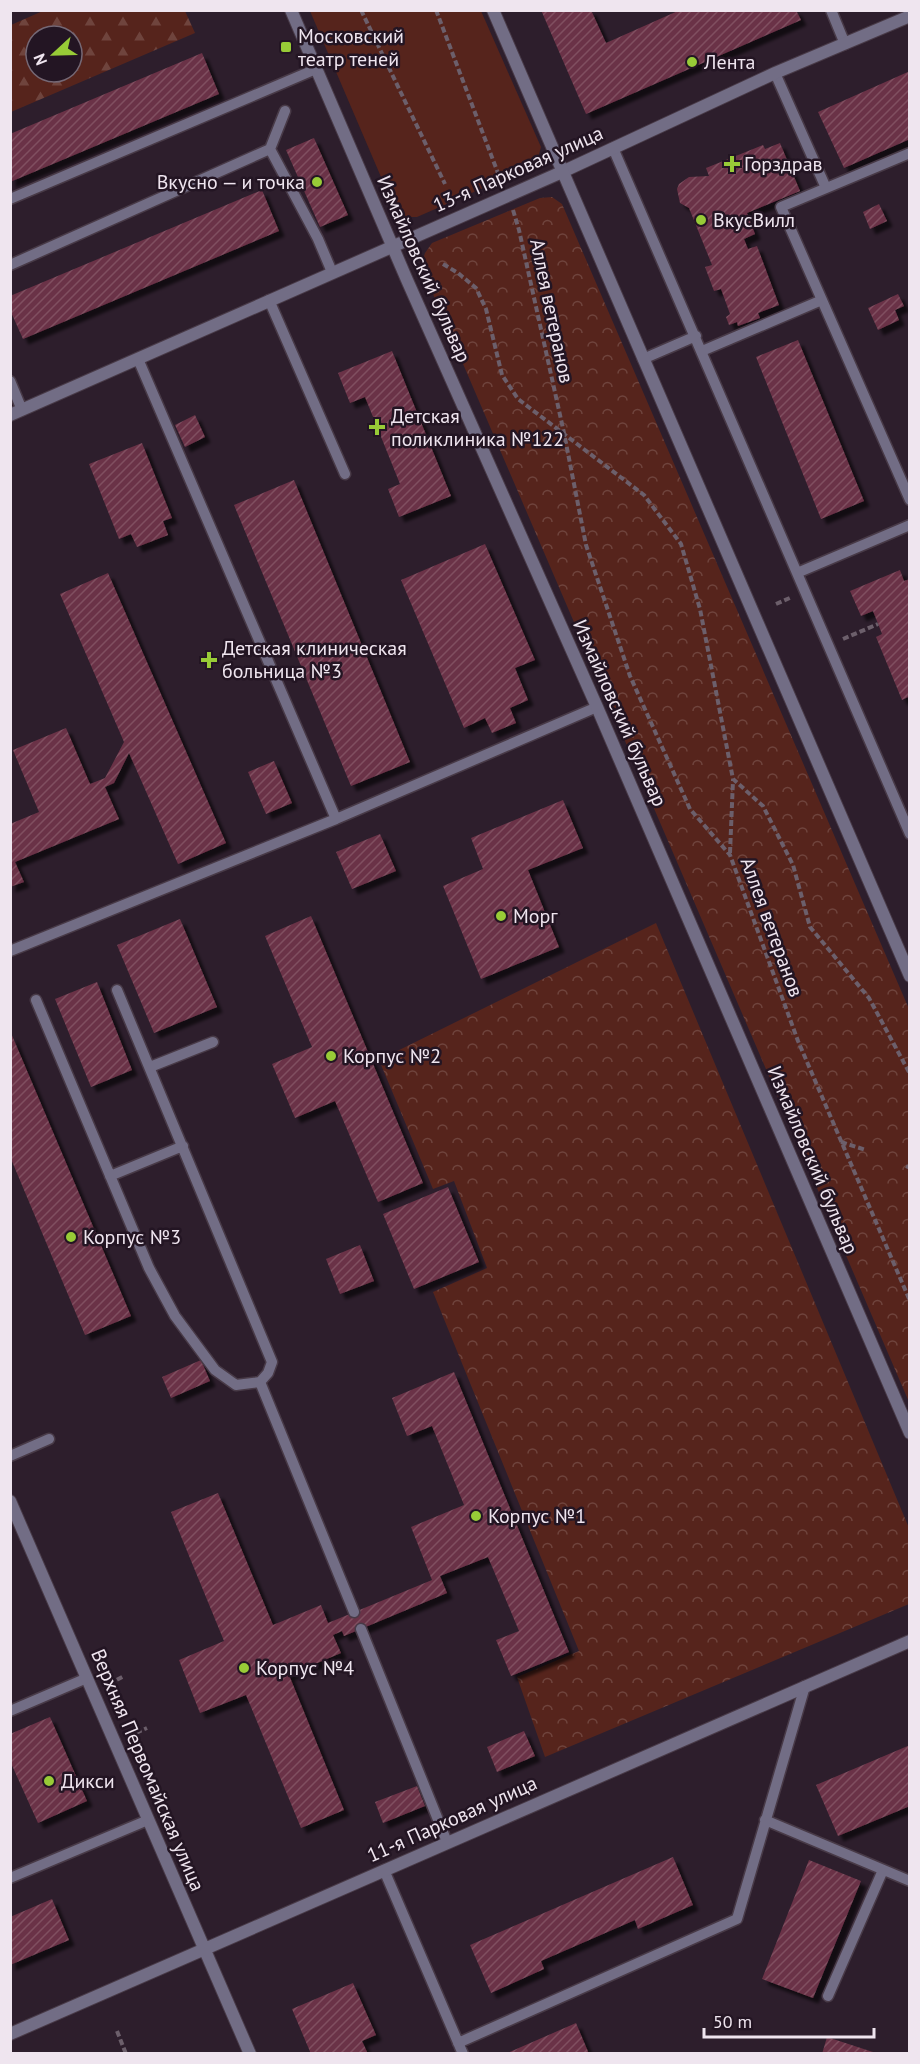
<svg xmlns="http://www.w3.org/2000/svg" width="920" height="2064" viewBox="0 0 920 2064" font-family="'PT Sans',sans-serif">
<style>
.grass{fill:#56241c}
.forest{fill:url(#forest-firs);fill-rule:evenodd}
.park{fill:url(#park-crowns)}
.building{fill:url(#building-hatch);filter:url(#shadow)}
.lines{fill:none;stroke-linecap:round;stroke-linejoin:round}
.service-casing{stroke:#483a47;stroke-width:13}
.minor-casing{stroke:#483a47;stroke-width:14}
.tertiary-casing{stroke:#483a47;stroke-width:14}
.path{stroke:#6c5f6b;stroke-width:4;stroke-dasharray:6 3;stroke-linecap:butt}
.service{stroke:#726d85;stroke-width:10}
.minor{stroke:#726d85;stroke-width:12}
.tertiary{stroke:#726d85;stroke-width:12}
.poi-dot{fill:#98cb37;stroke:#231523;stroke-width:2}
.labels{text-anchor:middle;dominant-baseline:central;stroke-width:5;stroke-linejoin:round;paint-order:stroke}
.poi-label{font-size:20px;fill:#efe5ef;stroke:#231523;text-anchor:start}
.street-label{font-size:20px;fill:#efe5ef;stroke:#231523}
</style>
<defs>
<pattern id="forest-firs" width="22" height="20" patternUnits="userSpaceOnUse" patternTransform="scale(1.5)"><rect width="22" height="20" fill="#56241c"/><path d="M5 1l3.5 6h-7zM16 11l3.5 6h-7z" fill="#6f443d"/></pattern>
<pattern id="park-crowns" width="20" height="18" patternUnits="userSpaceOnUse" patternTransform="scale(1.5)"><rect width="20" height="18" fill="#56241c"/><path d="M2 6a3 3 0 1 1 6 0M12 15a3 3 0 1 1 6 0" fill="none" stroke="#6f443d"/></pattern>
<pattern id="building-hatch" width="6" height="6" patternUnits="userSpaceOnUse" patternTransform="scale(1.5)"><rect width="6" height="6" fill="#6a3246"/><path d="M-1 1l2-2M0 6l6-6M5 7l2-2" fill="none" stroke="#805061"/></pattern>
<filter id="shadow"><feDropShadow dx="5.5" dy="5.5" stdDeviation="1.5" flood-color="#0009"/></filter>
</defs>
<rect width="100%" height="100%" fill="#2d1e2c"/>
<!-- grass -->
<path class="grass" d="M310,11H481L541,147L538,158L531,167L417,217H405L396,212Z"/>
<!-- forest -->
<path class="forest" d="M45,10L185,11L195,33L11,112V25ZM36,36H72V72H36Z"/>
<!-- park -->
<path class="park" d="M552,197L562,204L909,1009V1402L421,266L425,253L432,243L540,198Z
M656,923L909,1528V1604L545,1757L517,1677L579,1651L433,1292L487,1268L454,1181L433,1189L379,1060Z"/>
<!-- building -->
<path class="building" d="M541,10H591L606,43L680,10H796L801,20L586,114Z
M202,53L219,94L10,182V134Z
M910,71V139L844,168L818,112Z
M314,138L348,215L320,227L286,150Z
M780,143L800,191L747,213L755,234L744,239L748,249L757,246L779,305L758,313L760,318L738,326L737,322L729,325L726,317L730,314L721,289L714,291L705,267L712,265L689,208L680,203L677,189L679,184L689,177L709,176L706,168L763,145L765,149Z
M262,190L279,231L23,339L10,310V296Z
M879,204L887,221L870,229L863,212Z
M898,294L904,306L895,310L899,320L878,330L868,308Z
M798,340L864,501L821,519L756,357Z
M392,351L451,496L399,517L388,489L400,484L365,397L350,403L338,373Z
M195,415L205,437L185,447L175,425Z
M142,443L172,518L163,521L168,535L137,547L131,534L119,539L89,464Z
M294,480L410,762L351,786L234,505Z
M485,544L535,660L515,668L528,700L510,708L516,723L492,733L485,718L464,728L401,580Z
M900,570L904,581L910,579V696L902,700L876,637L882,634L873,611L861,616L850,591Z
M108,573L226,843L178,864L129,753L114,783L105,787L119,819L15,862L24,882L10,887V824L39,812L13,750L66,728L90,784L105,778L124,742L60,594Z
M274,761L292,803L266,814L248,772Z
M563,800L583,848L528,870L559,947L481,979L443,886L483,869L471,838Z
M380,834L396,871L352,889L336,852Z
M311,916L423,1183L378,1202L335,1101L295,1118L272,1064L312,1047L265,936Z
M180,919L217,1007L154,1033L117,945Z
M97,982L132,1070L91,1087L55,999Z
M11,1033L131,1316L85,1335L11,1159Z
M448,1187L479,1262L414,1289L383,1214Z
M360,1245L374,1281L340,1294L326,1259Z
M201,1360L210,1381L171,1398L162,1377Z
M454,1372L569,1652L511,1676L496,1640L519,1631L488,1557L440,1576L447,1593L344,1636L342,1631L333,1635L341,1653L289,1675L344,1810L301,1828L246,1695L200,1713L179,1660L224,1641L171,1512L218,1493L273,1625L321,1605L328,1623L432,1580L411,1527L464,1505L432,1426L407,1436L392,1398Z
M50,1717L87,1801L38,1823L10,1761V1734Z
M524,1731L535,1756L497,1772L487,1747Z
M910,1745V1806L838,1836L816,1785Z
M417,1786L425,1806L383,1823L375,1802Z
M673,1857L693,1905L638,1929L635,1920L541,1961L544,1969L491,1993L470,1945Z
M809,1860L861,1881L813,1998L762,1979Z
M52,1899L69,1940L10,1965V1917Z
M353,1983L376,2035L362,2041L368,2054H311L292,2009Z
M576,2023L589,2054H505Z
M827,2037L876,2053V2054H822Z"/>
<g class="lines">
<defs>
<path id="service" d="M831,10L845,44
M775,73L826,188
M613,148L910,834
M270,149L285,111
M910,153L781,207L910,500
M10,199L316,69
M10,265L270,149L318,239L332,272
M269,300L345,474
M702,351L822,300
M643,359L696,336
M10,381L22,410
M797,573L910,525
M336,819L597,707
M10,951L336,819L138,359
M36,1000L149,1268L175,1316L215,1370L236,1385L260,1382L268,1373L272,1362L117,990
M150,1067L213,1042
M110,1176L183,1146
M260,1382L354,1612
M10,1456L49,1439
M361,1629L447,1842
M10,1711L87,1678
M765,1820L910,1881
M384,1870L463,2054
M10,1878L148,1820
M828,1996L883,1870
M458,2043L737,1919L805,1686"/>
<path id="minor" d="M562,172L775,73L910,16
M10,1501L250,2054
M10,2034L910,1641"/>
<path id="tertiary" d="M291,10L407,280L597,707L910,1433
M493,10L910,976
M10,415L562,172"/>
</defs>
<!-- service casing -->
<use href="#service" class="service-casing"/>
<!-- minor casing -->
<use href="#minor" class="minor-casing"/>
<!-- tertiary casing -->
<use href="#tertiary" class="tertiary-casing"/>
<!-- path -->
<path class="path" d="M361,10L445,184
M436,10L501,181
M513,210L519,230L564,433L586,545L630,676L690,809L730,855L798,1041L910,1301
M443,264L458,273L476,288L486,309L502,375L518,399L644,495L681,544L700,609L733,779L763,806L793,865L810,927L869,998L910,1074
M776,604L792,597
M843,639L878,624
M730,853L733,780
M841,1142L866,1150
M906,1166L910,1168
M109,1684L124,1676
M129,1732L131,1735L147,1728
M117,2031L126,2054"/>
<!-- service -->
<use href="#service" class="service"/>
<!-- minor -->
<use href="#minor" class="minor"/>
<!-- tertiary -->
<use href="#tertiary" class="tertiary"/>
</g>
<!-- markers -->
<g class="poi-dot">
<rect x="280" y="41" width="12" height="12" rx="3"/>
<circle cx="692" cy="62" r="6"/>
<path d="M729 155h6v6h6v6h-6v6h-6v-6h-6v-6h6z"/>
<circle cx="317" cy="182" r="6"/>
<circle cx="701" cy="220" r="6"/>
<path d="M374 418h6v6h6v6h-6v6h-6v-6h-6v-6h6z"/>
<path d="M206 651h6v6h6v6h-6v6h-6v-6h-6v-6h6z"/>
<circle cx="501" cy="916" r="6"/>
<circle cx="331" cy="1056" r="6"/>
<circle cx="71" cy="1237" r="6"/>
<circle cx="476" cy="1516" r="6"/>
<circle cx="244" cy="1668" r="6"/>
<circle cx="49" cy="1781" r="6"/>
</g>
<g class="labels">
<!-- poi labels -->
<g class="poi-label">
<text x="298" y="36">Московский<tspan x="298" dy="23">театр теней</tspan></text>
<text x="704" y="62">Лента</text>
<text x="744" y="164">Горздрав</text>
<text x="305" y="182" text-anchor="end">Вкусно — и точка</text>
<text x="713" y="220">ВкусВилл</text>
<text x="391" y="416">Детская<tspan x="391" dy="23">поликлиника №122</tspan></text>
<text x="222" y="648">Детская клиническая<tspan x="222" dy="23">больница №3</tspan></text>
<text x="513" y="916">Морг</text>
<text x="343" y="1056">Корпус №2</text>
<text x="83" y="1237">Корпус №3</text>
<text x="488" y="1516">Корпус №1</text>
<text x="256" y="1668">Корпус №4</text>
<text x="61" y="1781">Дикси</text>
</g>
<!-- street labels -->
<g class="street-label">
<text transform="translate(518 169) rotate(-24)">13-я Парковая улица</text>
<text transform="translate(424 269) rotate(66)">Измайловский бульвар</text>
<text transform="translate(552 311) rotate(78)">Аллея ветеранов</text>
<text transform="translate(620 713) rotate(66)">Измайловский бульвар</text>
<text transform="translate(772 927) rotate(70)">Аллея ветеранов</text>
<text transform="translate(813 1160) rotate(67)">Измайловский бульвар</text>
<text transform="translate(148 1770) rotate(67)">Верхняя Первомайская улица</text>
<text transform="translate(452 1819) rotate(-24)">11-я Парковая улица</text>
</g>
</g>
<!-- border -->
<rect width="920" height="2064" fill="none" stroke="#efe5ef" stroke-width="24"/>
<!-- north arrow -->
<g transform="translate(54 54) rotate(248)"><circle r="28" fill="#231523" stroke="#756875" stroke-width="1.5"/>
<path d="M0-4.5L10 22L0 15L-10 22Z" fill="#98cb37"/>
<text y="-9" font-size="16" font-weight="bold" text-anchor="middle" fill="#efe5ef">N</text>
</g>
<!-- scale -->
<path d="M704 2028v9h170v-9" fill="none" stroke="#efe5ef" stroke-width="3"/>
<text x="713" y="2028" font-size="18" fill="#efe5ef" stroke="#231523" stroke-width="4.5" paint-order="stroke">50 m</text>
</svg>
